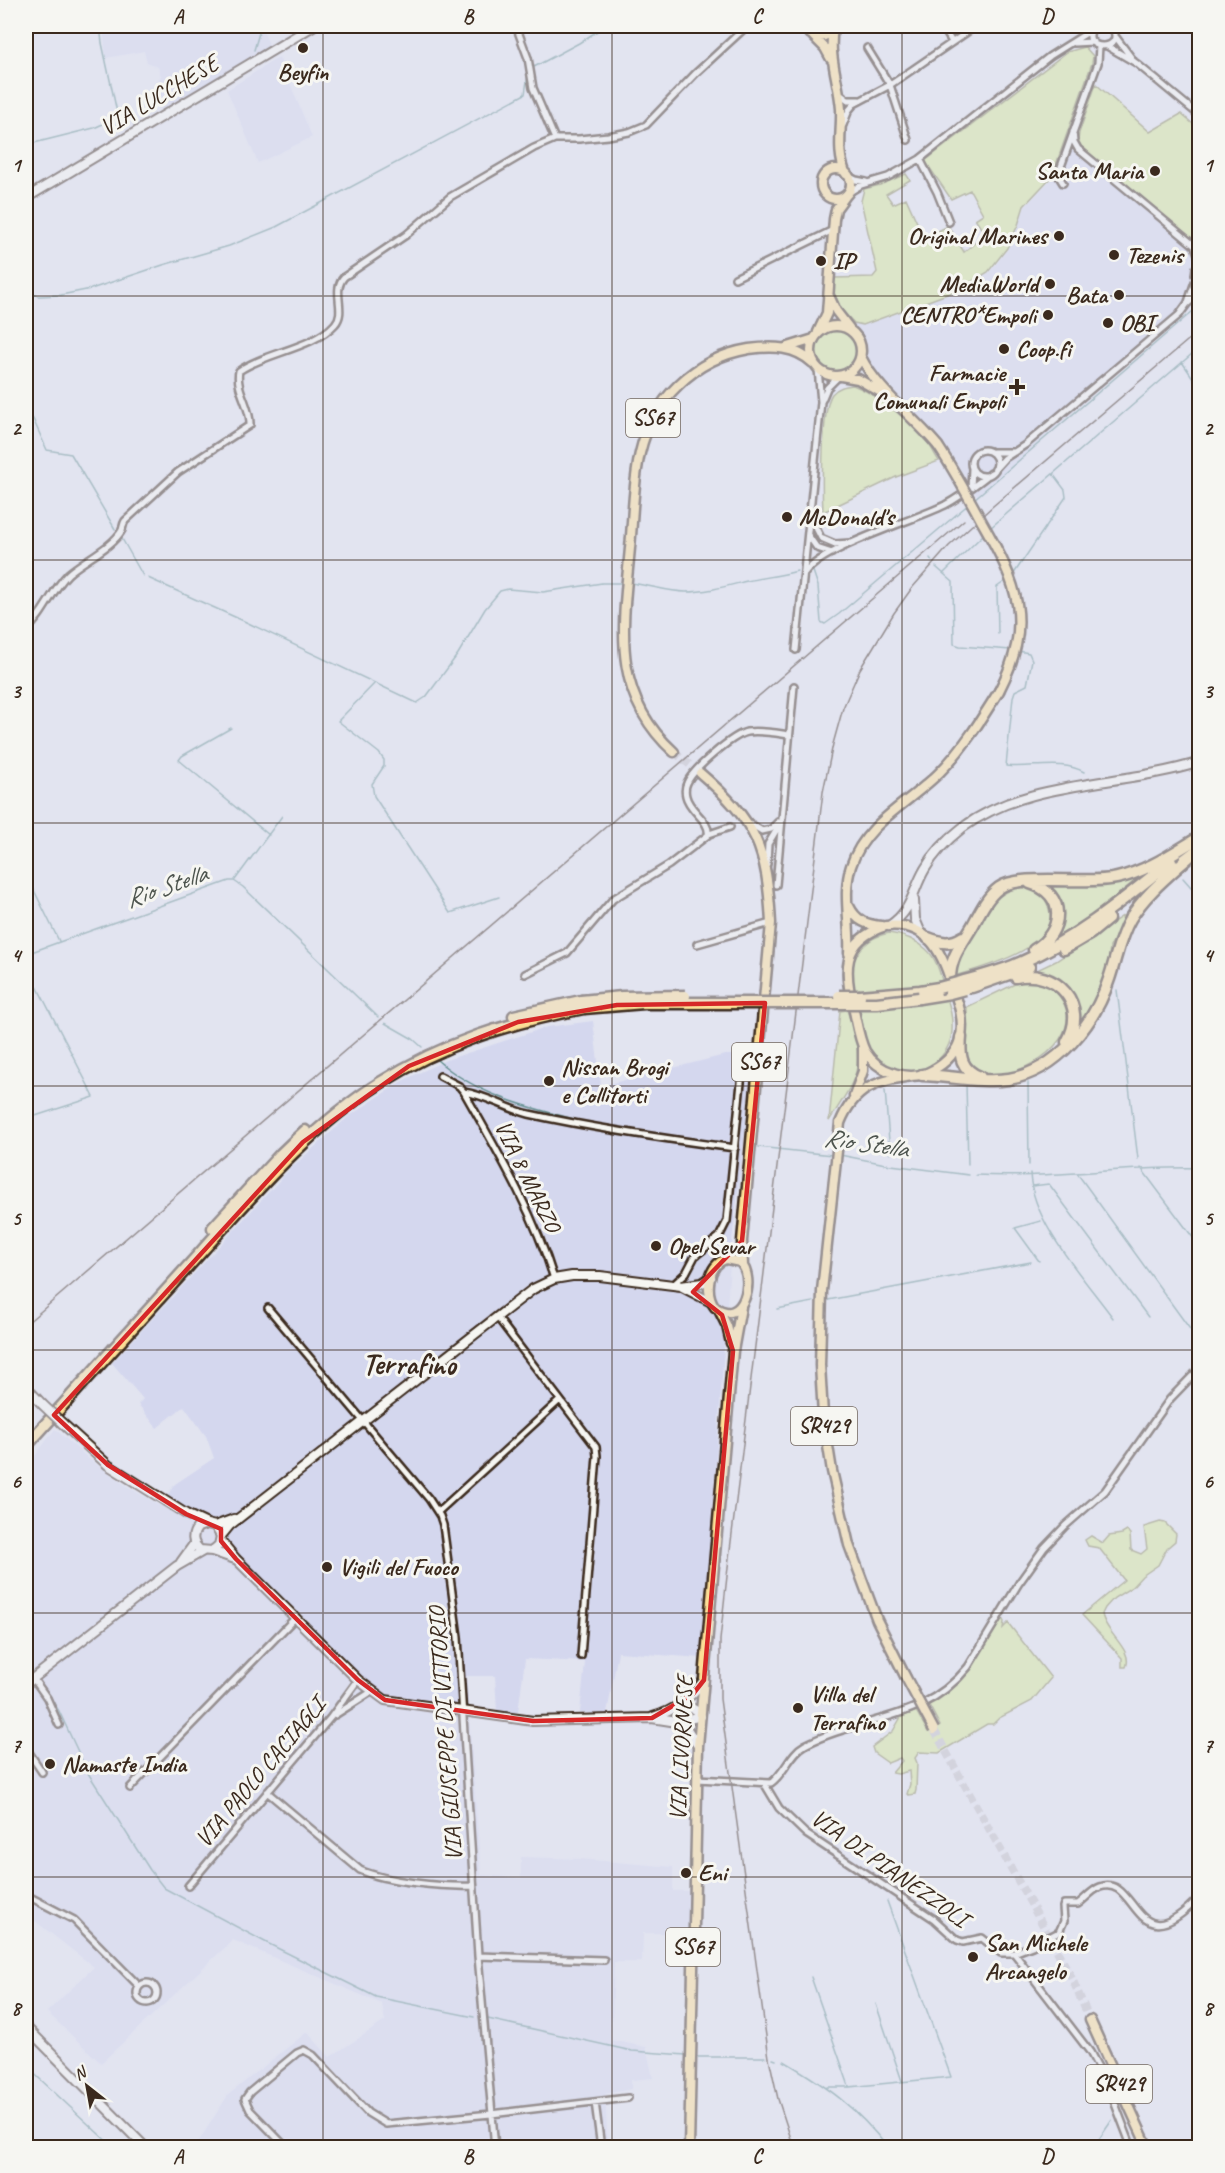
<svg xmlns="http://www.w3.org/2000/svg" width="1225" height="2173" viewBox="0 0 1225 2173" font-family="Caveat,sans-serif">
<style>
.built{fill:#d4d7ee}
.green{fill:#d4e69a;stroke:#88885c;stroke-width:1.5}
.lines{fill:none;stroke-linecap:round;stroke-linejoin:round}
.stream{stroke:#669091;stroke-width:1.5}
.primary-tunnel{stroke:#c1bfc6;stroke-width:8;stroke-dasharray:8 4;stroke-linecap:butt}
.street-casing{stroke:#3b2a1e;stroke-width:10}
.secondary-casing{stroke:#3b2a1e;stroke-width:12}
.primary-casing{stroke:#3b2a1e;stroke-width:13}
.highway-casing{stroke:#3b2a1e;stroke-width:15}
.street{stroke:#f6f6f2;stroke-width:5}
.secondary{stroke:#f6f6f2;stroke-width:8}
.primary{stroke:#fcde96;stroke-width:8}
.highway{stroke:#fcde96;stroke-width:10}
.rail{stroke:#3b2a1e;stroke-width:1.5}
.secondary-bridge-casing{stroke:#3b2a1e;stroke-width:12;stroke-linecap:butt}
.primary-bridge-casing{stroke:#3b2a1e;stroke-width:13;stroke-linecap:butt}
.highway-bridge-casing{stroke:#3b2a1e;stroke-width:15;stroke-linecap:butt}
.secondary-bridge{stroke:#f6f6f2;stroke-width:8}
.primary-bridge{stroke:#fcde96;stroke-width:8}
.highway-bridge{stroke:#fcde96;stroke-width:10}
.marked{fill:none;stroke:#d62828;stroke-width:4.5;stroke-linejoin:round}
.grid{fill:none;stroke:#3b2a1e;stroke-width:1.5;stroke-opacity:0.55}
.poi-dot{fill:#3b2a1e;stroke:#f6f6f2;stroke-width:2}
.labels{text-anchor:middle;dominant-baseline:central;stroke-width:6;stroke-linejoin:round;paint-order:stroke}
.shield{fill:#f6f6f2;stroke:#73675e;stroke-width:1.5}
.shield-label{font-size:22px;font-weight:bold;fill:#3b2a1e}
.poi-label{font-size:24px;font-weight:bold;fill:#3b2a1e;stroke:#f6f6f2;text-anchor:start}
.street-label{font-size:24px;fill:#3b2a1e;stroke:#f6f6f2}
.water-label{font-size:26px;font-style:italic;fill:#4d544e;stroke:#f6f6f2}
.district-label{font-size:30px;font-weight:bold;fill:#3b2a1e;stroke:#f6f6f2}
.neatline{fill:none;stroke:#3b2a1e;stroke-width:2}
.grid-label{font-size:20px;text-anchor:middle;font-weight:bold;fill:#3b2a1e}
</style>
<rect width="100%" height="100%" fill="#e2e4f0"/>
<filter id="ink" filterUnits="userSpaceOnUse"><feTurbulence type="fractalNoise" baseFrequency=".0167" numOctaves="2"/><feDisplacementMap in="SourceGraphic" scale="12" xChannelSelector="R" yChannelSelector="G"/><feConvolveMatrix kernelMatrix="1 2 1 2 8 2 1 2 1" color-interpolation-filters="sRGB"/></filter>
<g filter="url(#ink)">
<!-- built -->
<path class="built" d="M103,26H261L270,47L162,112L154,88L161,76L158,67L147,62L144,51L106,58Z
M279,57L312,137L258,163L227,90Z
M1068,136L1199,245V302L977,496L950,452L868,363L864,337L852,323H864L891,315L962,289L990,272L1008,249L1025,207L1054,176Z
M593,1021L601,1086L725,1055L754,1054L731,1250L702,1658L618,1652L607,1713H580L585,1662L525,1659L518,1712H497L495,1676H466L481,1875L521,1878V1857L580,1859L673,1867V1891H690L689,1933H643L642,1962H614L611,2040L646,2047L653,2078L631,2080V2089L605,2094L608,2147L270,2148L263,2141L257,2147H195L228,2095L307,2032L330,2057L385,2021L382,2004L233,1940L101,2063L47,2012L94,1967L26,1914V1468L55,1429L89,1459L125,1485L160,1506L175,1484L214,1458L206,1436L184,1406L157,1428L138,1404L143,1399L112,1363L289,1170L348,1117L402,1081L446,1060L547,1027Z"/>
<!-- green -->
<path class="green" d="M1085,47L1093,56L1092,63L1052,176L1024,206L1018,225L1007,248L988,272L958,290L863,325L854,323L841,309L833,290L834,278L873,277L877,272L861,201L864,189L880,185L906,174L910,180L886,194L893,204L906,198L924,238L948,226L964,252L985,234L975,219L983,214L970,190L951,199L925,161L1067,52Z
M1096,84L1150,132L1181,114L1199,129V244L1081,146L1078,140L1079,133Z
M815 351a21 21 0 1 1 42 0a21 21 0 1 1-42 0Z
M853,385C874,393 912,422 926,440C931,446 934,454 939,461L896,477L823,512C822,491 821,409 832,394C838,387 845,386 853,385Z
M1143,874L1091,916L1053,940C1069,914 1061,905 1042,884C1080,888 1108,887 1143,874Z
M1022,887C1036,890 1045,894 1049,909C1061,948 981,968 954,976C965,942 982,894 1022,887Z
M1127,913L1110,947L1107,971L1094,1004L1075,1029C1082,996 1069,980 1037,970L1056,961Z
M889,933C904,935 915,939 926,949C937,959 940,973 944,987C947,999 952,1011 952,1023C954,1051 931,1075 903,1071C886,1068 875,1059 867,1044L851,973C853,952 868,937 889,933Z
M1021,981C1043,982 1052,982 1063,1002C1086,1043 1009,1087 977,1073C974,1071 970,1067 966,1064L963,1048L967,1037V1007Z
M847,1010C866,1066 860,1073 829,1121L840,1011Z
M1160,1522L1165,1523L1176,1534L1175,1541L1167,1548L1158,1565L1142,1576L1132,1587L1114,1598L1105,1608L1102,1614C1105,1633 1134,1650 1126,1667H1122V1658L1082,1615L1124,1580L1099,1548L1088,1546L1085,1540L1091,1536L1103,1543L1109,1536L1122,1534L1127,1531L1130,1534L1131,1550L1141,1554L1147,1549L1144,1527Z
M1001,1616L1004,1622L1003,1628L1008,1623L1051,1678L1032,1701L999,1718L993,1724H987L939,1753L919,1752L915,1758L917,1763L916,1790L915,1794L909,1795L907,1794L910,1784L909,1771L898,1774L892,1773L902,1761L900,1758L888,1763L874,1753L872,1747L893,1731L901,1717L916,1711L928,1732L940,1726L929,1705L960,1681L971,1668Z"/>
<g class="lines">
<!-- stream -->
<path class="stream" d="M254,50L261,26
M534,67L579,43L605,26
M26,145L94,128L118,117L102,43L100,26
M33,294L38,296L61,295L91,289L163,265L229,246L276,227L525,94L528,74
M1182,362L1200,388
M26,374L30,400L26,411
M26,412L33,419L47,450L71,454L115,529
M973,500L1200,305
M989,529L1200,347
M121,537L143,576
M930,558L932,561
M936,567L953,582L954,644L960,646L1011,650
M812,568L818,586L821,622L825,624L839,614L970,503
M944,573L984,534
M1013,575L1066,497L1065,490L1053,474
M148,578L246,622L417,703L426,697L458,654L485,609L500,591L508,589L543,592L602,583H623
M630,583C649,585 668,592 686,592C707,592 727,586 747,581C764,577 780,576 797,571
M998,634L997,587L1007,580
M1018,651L1029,653L1032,660L1027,685L1015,691L1013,697L1006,766C1030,769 1063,759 1084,772
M374,684L338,721L379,753L384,760V766L372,784L374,796L450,913L499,897
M231,728L182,756L179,760L269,835
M26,874L59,941
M1183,878L1198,895L1200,915
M235,880L282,816
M26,954L229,881H234L243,887L378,1017
M26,965L94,1097L26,1119
M1117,990L1138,1159
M385,1023L413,1039L422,1047
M437,1060C477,1095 527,1107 578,1120
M1028,1083L1029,1165
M966,1084L968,1164
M885,1090L890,1154
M758,1147L832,1155
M840,1155L891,1165L969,1175
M1141,1168L1200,1247
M1030,1173C1032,1223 1084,1278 1113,1318
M1077,1173L1200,1343
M976,1175C1050,1179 1125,1166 1200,1168
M1032,1186L1049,1184L1148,1317
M1039,1261L1015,1228L1041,1221
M828,1300L1031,1262
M777,1309L813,1302
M26,1662L33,1672
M39,1680L59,1711L88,1773L150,1870L164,1888L267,1943L376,1997L474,2017
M811,1977L849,2086
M876,2004L902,2081
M488,2019L632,2051L686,2055
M696,2057H765
M773,2059L776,2060
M784,2061C828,2087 856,2107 888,2148
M26,2066L114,2148
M827,2087H849L951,2077L887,1901
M1093,2148L1112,2120"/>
<!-- primary-tunnel -->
<path class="primary-tunnel" d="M674,752L700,773
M934,1730L1070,1974L1090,2020"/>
<defs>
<path id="street" d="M516,26L528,58L533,88L555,139
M942,26L952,42
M1094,26C1075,52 1130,53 1111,26
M1115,36L1133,60
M1074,43L1093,42
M1107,46L1136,63L1200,116
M867,48L890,85L908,140
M840,94L848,100H859
M843,125L849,110L854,104L890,85L976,26
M1073,132L1074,142L1078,149L1195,246L1200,260
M920,159L937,192L949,222
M848,176L856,180L866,182
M1063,183L1058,175L1098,63L1099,46
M848,193L861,185L888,177L920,159L1050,56L1090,31
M1200,264L1196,268L1195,275L1200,284
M735,278L833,230
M1188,302L1196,279
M822,400L827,388L838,377
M971 463a13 13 0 1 1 26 0a13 13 0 1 1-26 0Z
M993,452H1013
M995,469L1005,458L1025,445L1179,315L1187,304L1200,293
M971,488L972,468
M813,514L815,526L821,538L835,544L850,543
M808,535L817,548L832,553
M805,573C823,547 913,521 945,505C962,496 975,485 991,473
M26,630C44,615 51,591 68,574C82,561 113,547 122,530C123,527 123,524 125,521L178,472L250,425C251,406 235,390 239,371C264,353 314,348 335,324C347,311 331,291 344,277L406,235L450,197L534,148L555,139H579L608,136L629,132L646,125L696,73L747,26
M796,650L821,402L818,369
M749,823L762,831L771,829L778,822
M709,834L730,827
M767,864L768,844L779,826
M776,885L794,686
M697,944L771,923
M525,974L567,953L613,899L669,865L708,835C711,821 689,811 686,796C685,792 685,787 687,783C693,769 733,735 747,732C761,730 776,733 789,735
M440,1076L459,1086L464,1092C498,1152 534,1213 554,1279
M464,1092C486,1095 507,1109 529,1114C597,1129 666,1139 735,1148
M673,1285L686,1273L695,1256L719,1237L727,1221L742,1073
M268,1308L429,1499L440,1516L443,1525L458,1637L478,1956L495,2148
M497,1317L596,1447L597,1456L581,1656
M438,1512L560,1400
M33,1678L47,1698L59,1725
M335,1715L371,1692
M26,1748L42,1772
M697,1779L771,1783C785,1773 790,1753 805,1745C863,1715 922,1724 968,1667L1019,1583L1044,1548L1065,1526L1105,1491L1170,1399L1200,1368
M764,1783L779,1808L806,1834L934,1919L957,1940L963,1942L982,1938L1001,1953H1014L1032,1946L1059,1932L1064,1921L1063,1907L1064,1904H1078C1085,1899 1092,1890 1100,1887C1138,1873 1134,1969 1200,1896
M130,1788L296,1617
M267,1792L360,1870C387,1882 443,1887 473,1886
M188,1886L331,1717L358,1680
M26,1895L74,1920L139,1986
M1014,1953L1090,2052L1109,2088L1132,2148
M478,1956L604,1960
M137 1993a10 10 0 1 1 20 0a10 10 0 1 1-20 0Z
M595,2102L601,2148
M287,2148L250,2110L245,2099L250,2092L297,2053L304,2050L313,2055L368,2113L386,2124L491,2114L628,2098"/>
<path id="secondary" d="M26,198L313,26
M914,900L915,919L921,933
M889,926C913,910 912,891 925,869C934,853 948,839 962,828C1030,778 1122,787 1200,762
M682,1287L711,1302
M26,1387L42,1404
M62,1423L108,1465L186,1514L207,1524
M215,1526L221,1536L219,1545L212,1551L200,1550C192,1543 191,1535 198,1527L207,1524L215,1526L234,1519
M221,1536L230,1525L533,1289L554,1279L572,1276H600L681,1286L702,1283L711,1277
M221,1541L236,1559L358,1680L385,1700L533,1721L652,1718L677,1722L701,1716C695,1707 689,1707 678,1707
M212,1551L235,1559
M181,1562L194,1544
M26,1684L177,1566L203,1551
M653,1717C676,1710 690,1699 704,1680
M677,1722L687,1729L698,1746
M26,2027L146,2148"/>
<path id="primary" d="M804,26C811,39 825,41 834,28
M833,29C828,57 839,82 841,109C842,131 836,153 846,174
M813,36L825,48L831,59
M821 184a15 15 0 1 1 30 0a15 15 0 1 1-30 0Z
M830,298L836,311L849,328
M811 351a25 25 0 1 1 50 0a25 25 0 1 1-50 0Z
M818,332L827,313L834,219L836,209L847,194
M785,348L814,339
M861,357C877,390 914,417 938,446
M841,376L858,379L884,394
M674,752C610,694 623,626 630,548C633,517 633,483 640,453C652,400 695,358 749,349C773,346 795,346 813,363
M700,773C757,822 767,848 771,923L742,1241L743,1266
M849,906C856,921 867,925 882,926
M886,926C931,921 943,956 954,991C959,1005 964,1020 961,1036C958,1051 946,1063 933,1070C911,1083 878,1073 865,1051C859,1039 857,1024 854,1011C844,973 840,940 886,926Z
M849,953C851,924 842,893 851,866C865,823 909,803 939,773C963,749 981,720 999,691
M854,1096L863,1071V1048
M726,1259L740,1262C757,1279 743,1328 715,1307C704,1293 708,1264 726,1259Z
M719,1310L727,1326L731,1343
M905,1676L877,1620L849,1545L832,1471L823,1415L820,1365L822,1291L840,1123C854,1088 877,1080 913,1076
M1090,2020L1148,2148
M689,2148L698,1746L733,1351L741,1307"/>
<path id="highway" d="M1184,860L1200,848
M1030,883C1067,894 1064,932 1034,950
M928,938C941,943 951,945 963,937
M1064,949L1091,933L1108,919
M1016,977C1057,969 1089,1004 1067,1042
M950,979C950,957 962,944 973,925C980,912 987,897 999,888C1019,873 1088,885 1117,878C1148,871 1173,853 1200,837
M961,982C982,976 1003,971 1022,962C1078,938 1124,899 1171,861
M972,987L1029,967
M860,996L920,991L939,988
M919,998L950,993
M514,1016L581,1001
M961,1037C959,1056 961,1070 980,1077
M922,1075C950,1076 983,1083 1009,1079C1057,1071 1095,1023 1109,979C1116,959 1119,938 1130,919C1145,894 1169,875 1190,856
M213,1228L281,1154L305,1131
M26,1446C84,1381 143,1316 202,1251C257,1190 310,1127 380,1083C443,1043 511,1022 584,1008"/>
</defs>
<!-- street casing -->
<use href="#street" class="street-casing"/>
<!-- secondary casing -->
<use href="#secondary" class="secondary-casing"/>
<!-- primary casing -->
<use href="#primary" class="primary-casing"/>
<!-- highway casing -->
<use href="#highway" class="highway-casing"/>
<!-- street -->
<use href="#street" class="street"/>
<!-- secondary -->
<use href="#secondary" class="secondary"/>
<!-- primary -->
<use href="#primary" class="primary"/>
<!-- highway -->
<use href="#highway" class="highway"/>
<!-- rail -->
<path class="rail" d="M26,1324L964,520
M794,2148L778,2099L769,2058L720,1699V1640L729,1558L823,792L833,744L843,708L860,669L894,613L912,588L949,546L993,506L1200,330"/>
<defs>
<path id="secondary-bridge" d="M42,1404L62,1423"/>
<path id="primary-bridge" d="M938,446C954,470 968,496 982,522C1018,585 1034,623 999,691
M905,1676L934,1730"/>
<path id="highway-bridge" d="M939,988L961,982
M950,993L965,989
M839,996H860
M581,1001L622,997L685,996
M584,1008L644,1003H877L919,998"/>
</defs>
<!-- secondary-bridge casing -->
<use href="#secondary-bridge" class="secondary-bridge-casing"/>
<!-- primary-bridge casing -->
<use href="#primary-bridge" class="primary-bridge-casing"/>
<!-- highway-bridge casing -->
<use href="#highway-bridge" class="highway-bridge-casing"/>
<!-- secondary-bridge -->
<use href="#secondary-bridge" class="secondary-bridge"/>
<!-- primary-bridge -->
<use href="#primary-bridge" class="primary-bridge"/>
<!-- highway-bridge -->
<use href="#highway-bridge" class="highway-bridge"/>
</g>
</g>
<!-- marked area -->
<path d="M0 0H1225V2173H0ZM765,1003L742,1241L693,1292L722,1315L733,1351L704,1680L693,1694L652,1718L533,1721L385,1700L358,1680L236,1559L221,1541V1529L186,1514L108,1465L54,1415L303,1142L409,1066L518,1022L617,1005Z" fill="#e2e4f0" fill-opacity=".55" fill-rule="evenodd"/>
<path class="marked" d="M765,1003L742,1241L693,1292L722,1315L733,1351L704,1680L693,1694L652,1718L533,1721L385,1700L358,1680L236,1559L221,1541V1529L186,1514L108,1465L54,1415L303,1142L409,1066L518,1022L617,1005Z"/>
<!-- grid -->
<path class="grid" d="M323,26V2148M612,26V2148M902,26V2148M26,296H1200M26,560H1200M26,823H1200M26,1086H1200M26,1350H1200M26,1613H1200M26,1877H1200"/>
<!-- markers -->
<g class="poi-dot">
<circle cx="303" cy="48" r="6"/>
<circle cx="1155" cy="171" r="6"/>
<circle cx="1059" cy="236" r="6"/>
<circle cx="1114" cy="255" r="6"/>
<circle cx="821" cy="261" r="6"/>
<circle cx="1050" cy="284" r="6"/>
<circle cx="1119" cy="295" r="6"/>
<circle cx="1048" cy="315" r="6"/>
<circle cx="1108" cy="323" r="6"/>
<circle cx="1004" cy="349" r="6"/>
<path d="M1014 378h6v6h6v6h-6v6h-6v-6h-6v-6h6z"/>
<circle cx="787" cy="517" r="6"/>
<circle cx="549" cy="1081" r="6"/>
<circle cx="656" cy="1246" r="6"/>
<circle cx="327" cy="1567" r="6"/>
<circle cx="798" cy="1708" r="6"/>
<circle cx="50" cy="1764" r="6"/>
<circle cx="686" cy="1873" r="6"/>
<circle cx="973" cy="1957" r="6"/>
</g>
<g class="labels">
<!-- shield labels -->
<g class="shield">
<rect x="626" y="399" width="54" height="38" rx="4.5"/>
<rect x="732" y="1043" width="54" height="38" rx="4.5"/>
<rect x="791" y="1407" width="66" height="38" rx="4.5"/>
<rect x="666" y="1928" width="54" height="38" rx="4.5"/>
<rect x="1086" y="2065" width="66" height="38" rx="4.5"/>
</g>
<g class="shield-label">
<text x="653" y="418">SS67</text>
<text x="759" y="1062">SS67</text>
<text x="824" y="1426">SR429</text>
<text x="693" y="1947">SS67</text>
<text x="1119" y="2084">SR429</text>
</g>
<!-- poi labels -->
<g class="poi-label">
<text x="303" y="72" text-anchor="middle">Beyfin</text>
<text x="1143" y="171" text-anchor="end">Santa Maria</text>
<text x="1047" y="236" text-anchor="end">Original Marines</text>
<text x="1126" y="255">Tezenis</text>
<text x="833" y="261">IP</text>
<text x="1038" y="284" text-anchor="end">MediaWorld</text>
<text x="1107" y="295" text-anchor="end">Bata</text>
<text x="1036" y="315" text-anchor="end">CENTRO*Empoli</text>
<text x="1120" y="323">OBI</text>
<text x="1016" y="349">Coop.fi</text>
<text x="1005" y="373" text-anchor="end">Farmacie<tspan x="1005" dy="28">Comunali Empoli</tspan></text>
<text x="799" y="517">McDonald's</text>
<text x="561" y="1067">Nissan Brogi<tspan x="561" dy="28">e Collitorti</tspan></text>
<text x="668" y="1246">Opel Sevar</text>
<text x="339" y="1567">Vigili del Fuoco</text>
<text x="810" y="1694">Villa del<tspan x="810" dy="28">Terrafino</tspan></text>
<text x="62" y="1764">Namaste India</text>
<text x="698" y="1873">Eni</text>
<text x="985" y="1943">San Michele<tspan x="985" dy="28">Arcangelo</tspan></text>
</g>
<!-- street labels -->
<g class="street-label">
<text transform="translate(159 95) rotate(-31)">VIA LUCCHESE</text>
<text transform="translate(528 1176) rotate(64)">VIA 8 MARZO</text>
<text transform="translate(445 1734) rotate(-94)">VIA GIUSEPPE DI VITTORIO</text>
<text transform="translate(681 1748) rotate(-87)">VIA LIVORNESE</text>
<text transform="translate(260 1772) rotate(-50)">VIA PAOLO CACIAGLI</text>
<text transform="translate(890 1868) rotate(35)">VIA DI PIANEZZOLI</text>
</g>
<!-- water labels -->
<g class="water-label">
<text transform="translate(166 886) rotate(-19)">Rio Stella</text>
<text transform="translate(866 1143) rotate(8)">Rio Stella</text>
</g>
<!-- district labels -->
<g class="district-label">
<text x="409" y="1364">Terrafino</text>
</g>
</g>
<!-- margin -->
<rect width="1225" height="2173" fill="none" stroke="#f6f6f2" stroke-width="66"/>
<!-- north arrow -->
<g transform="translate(87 2086) rotate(329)" stroke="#f6f6f2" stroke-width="4.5" paint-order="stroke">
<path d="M0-4.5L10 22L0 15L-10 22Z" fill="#3b2a1e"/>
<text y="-9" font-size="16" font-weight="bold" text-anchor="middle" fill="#3b2a1e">N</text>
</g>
<rect x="33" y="33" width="1159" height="2107" class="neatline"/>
<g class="grid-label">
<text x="178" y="23">A</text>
<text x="468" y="23">B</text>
<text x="757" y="23">C</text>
<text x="1047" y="23">D</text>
<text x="16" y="172">1</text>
<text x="1208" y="172">1</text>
<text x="16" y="435">2</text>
<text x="1208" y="435">2</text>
<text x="16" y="698">3</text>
<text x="1208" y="698">3</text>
<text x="16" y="962">4</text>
<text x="1208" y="962">4</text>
<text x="16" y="1225">5</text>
<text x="1208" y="1225">5</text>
<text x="16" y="1488">6</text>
<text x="1208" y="1488">6</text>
<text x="16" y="1752">7</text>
<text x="1208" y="1752">7</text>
<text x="16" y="2015">8</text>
<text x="1208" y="2015">8</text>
<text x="178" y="2163">A</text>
<text x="468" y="2163">B</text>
<text x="757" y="2163">C</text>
<text x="1047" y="2163">D</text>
</g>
</svg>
